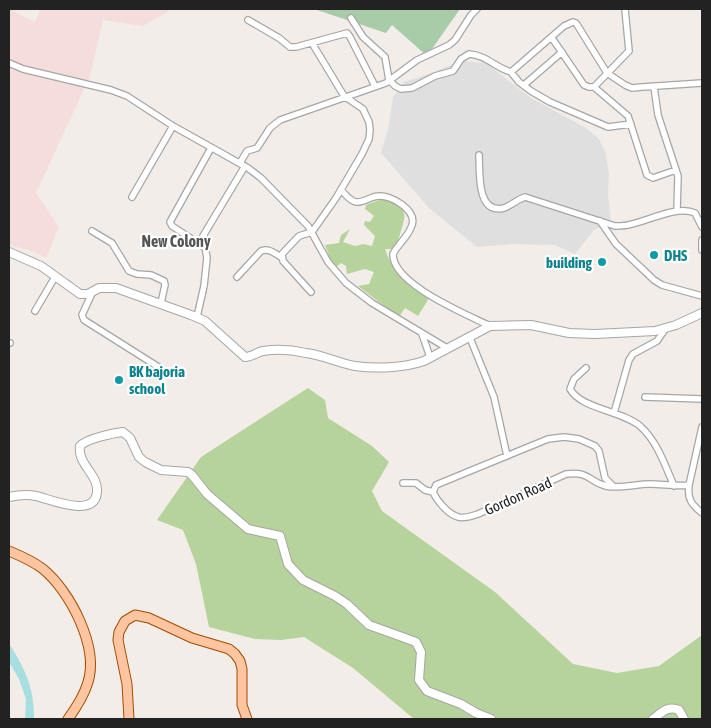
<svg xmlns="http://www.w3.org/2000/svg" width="711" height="728" viewBox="0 0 711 728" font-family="'Asap Condensed',sans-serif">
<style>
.residential{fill:#e0dfdf}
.military{fill:#f4dddb}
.forest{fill:#b6d39b}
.cemetery{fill:#a9cca8}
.water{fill:#a7dfe1}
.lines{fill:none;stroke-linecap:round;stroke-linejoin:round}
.minor-casing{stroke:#a6a6a6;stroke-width:8}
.tertiary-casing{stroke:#a6a6a6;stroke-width:10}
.primary-casing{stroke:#9f4d00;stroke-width:11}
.minor{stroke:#fff;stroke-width:5.5}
.tertiary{stroke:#fff;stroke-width:8}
.primary{stroke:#ffc4a0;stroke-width:9}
.culture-dot{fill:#0f9aa8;stroke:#fff;stroke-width:2}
.labels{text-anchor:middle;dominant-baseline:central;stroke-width:4.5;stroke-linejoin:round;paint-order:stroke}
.culture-label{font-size:15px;font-weight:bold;fill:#0d838f;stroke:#fff;text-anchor:start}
.street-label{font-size:15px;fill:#222;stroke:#fff}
.neighbourhood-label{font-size:16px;font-weight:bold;fill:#555;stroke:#fff}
</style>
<rect width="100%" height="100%" fill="#f2ede8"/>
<!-- residential -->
<path class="residential" d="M460,61L486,63L531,98L586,128L599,139L606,154L609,174L608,193L611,223L594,230L575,254L555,245L512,244L477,247L430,209L381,153L388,130L393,97L404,82L432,73Z"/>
<!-- military -->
<path class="military" d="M9,9L35,22L41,9H172L143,26L103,20L90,76L36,193L59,227L46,258L32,251L9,245Z"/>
<!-- forest -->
<path class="forest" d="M385,198C408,209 407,211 400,234C398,240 398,244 394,249H385C393,274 409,283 429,298L418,316L405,308L399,317L358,286L369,284L374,272L365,269L347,274L346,266L341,263L334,269L325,245L339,243L341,235L350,229L343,242L355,246L363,244L372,246L375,236L364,225L365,221L370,222L374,216L365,209L366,205Z
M308,388L325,400L328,418L372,446L389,462L372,491L382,511L495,592L573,664L617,673L659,666L702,635V719H414L353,668L304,637L281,640L255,639L209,627L196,564L183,530L157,520L201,457Z"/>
<!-- cemetery -->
<path class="cemetery" d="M314,9H460L427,56L392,25L386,33Z"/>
<!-- water -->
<path class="water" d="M9,644C25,667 35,691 34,719H25L26,699L19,679L9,662Z"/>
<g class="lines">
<defs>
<path id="minor" d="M351,18L363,37L385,57L389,80L395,86L401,89L412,88L435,76L453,71L461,59L469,54C486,55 496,68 511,72L564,26L573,22L576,23L607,73L625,85L632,88L642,87L702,83
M248,20L279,38L290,47H296L347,33L350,37L375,86
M552,38L584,85L589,87H594L629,51L625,9
M9,63L23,69L111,90L127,96L173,126L248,168L261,178L308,226L328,262L346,283L372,303L447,348
M511,72L519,82L531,91L550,102L608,127L631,124
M524,85L562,52
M594,87L628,116L647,175L653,178L676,170
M654,87L658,115L678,176L677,211
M479,155C480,171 476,215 504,208C512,205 518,199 525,197L615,226C621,226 626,226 632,224C650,220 678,205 695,213L702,227
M240,163L247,151L257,148L270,128L280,120L386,83L417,60L449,45L455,40L471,15L477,9
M341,190C345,194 350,201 356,202C364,203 371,196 379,196C391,195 417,210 412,225C409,236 398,244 393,254C392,284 466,314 490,326
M132,197L173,126
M600,221L616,244L654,280L662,285L702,296
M92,231L112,243L129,271L137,274L151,275L164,281L165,285L161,303
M702,240V250
M204,247L172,226L170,222L211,148
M237,277L261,251C269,248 274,253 281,257
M93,291L82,315L84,320L160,368
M311,292L283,261L282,254L299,236L312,232L336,198L362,154L369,139L370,130L369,122L363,109L344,96L312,43
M35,311L55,277
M197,317L204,286L207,258L203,236L245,166
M422,334L430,357
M470,338L494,397L507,456
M9,343H10
M586,368L574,379L570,389C581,409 623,411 640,426C657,441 665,465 674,486
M645,397L702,399
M614,413L629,360L633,354L657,341L666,328
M403,483H416L425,490L433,492
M689,485C687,499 692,505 702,513
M613,486L605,478L599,451L595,446L579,439L564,437L548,439L465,473L436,485L433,492C437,501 448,514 458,517C464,519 472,516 478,514L566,474C591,471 588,482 606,486C620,489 636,484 650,484C663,484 676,487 689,485L702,427"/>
<path id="tertiary" d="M9,252L41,266L80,294H88L99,288H116L191,315L205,321L245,357C252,357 257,352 263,351C276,349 293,350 306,353C323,355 338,363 355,366C376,369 403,368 424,361L490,326L531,325L569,333L595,334L655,331L676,325L702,313
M9,497C18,495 27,494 36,496C50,499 95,519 97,492C99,475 77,464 80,446C86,439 113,433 123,432L130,438L139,457L145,462L161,470L188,472L192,475L207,494L248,529L280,536L288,564L303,580L335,596L347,604L369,625L416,642L421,652L419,680L427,691L461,704L476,713L491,719
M653,719C661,713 668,705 679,710L684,719"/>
<path id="primary" d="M9,551C21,556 33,561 43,569C70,591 99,647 88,682C84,696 76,708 68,719
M129,719L127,684L118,640L119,632L125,621L135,615L149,618L192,638L229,649L235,654L240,661L242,669V705L247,719"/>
</defs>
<!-- minor casing -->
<use href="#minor" class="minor-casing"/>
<!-- tertiary casing -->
<use href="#tertiary" class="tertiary-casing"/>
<!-- primary casing -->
<use href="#primary" class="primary-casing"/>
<!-- minor -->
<use href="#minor" class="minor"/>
<!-- tertiary -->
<use href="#tertiary" class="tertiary"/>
<!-- primary -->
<use href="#primary" class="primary"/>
</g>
<!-- markers -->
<g class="culture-dot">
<circle cx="654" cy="255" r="5"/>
<circle cx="602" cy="262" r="5"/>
<circle cx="119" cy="380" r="5"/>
</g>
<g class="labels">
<!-- culture labels -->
<g class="culture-label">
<text x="664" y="255">DHS</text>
<text x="592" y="262" text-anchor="end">building</text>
<text x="129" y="371">BK bajoria<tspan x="129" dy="17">school</tspan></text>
</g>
<!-- street labels -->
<g class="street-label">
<text transform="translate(518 496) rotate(-24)">Gordon Road</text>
</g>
<!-- neighbourhood labels -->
<g class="neighbourhood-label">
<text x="176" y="241">New Colony</text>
</g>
</g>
<!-- border -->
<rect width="711" height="728" fill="none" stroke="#222222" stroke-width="20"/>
</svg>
